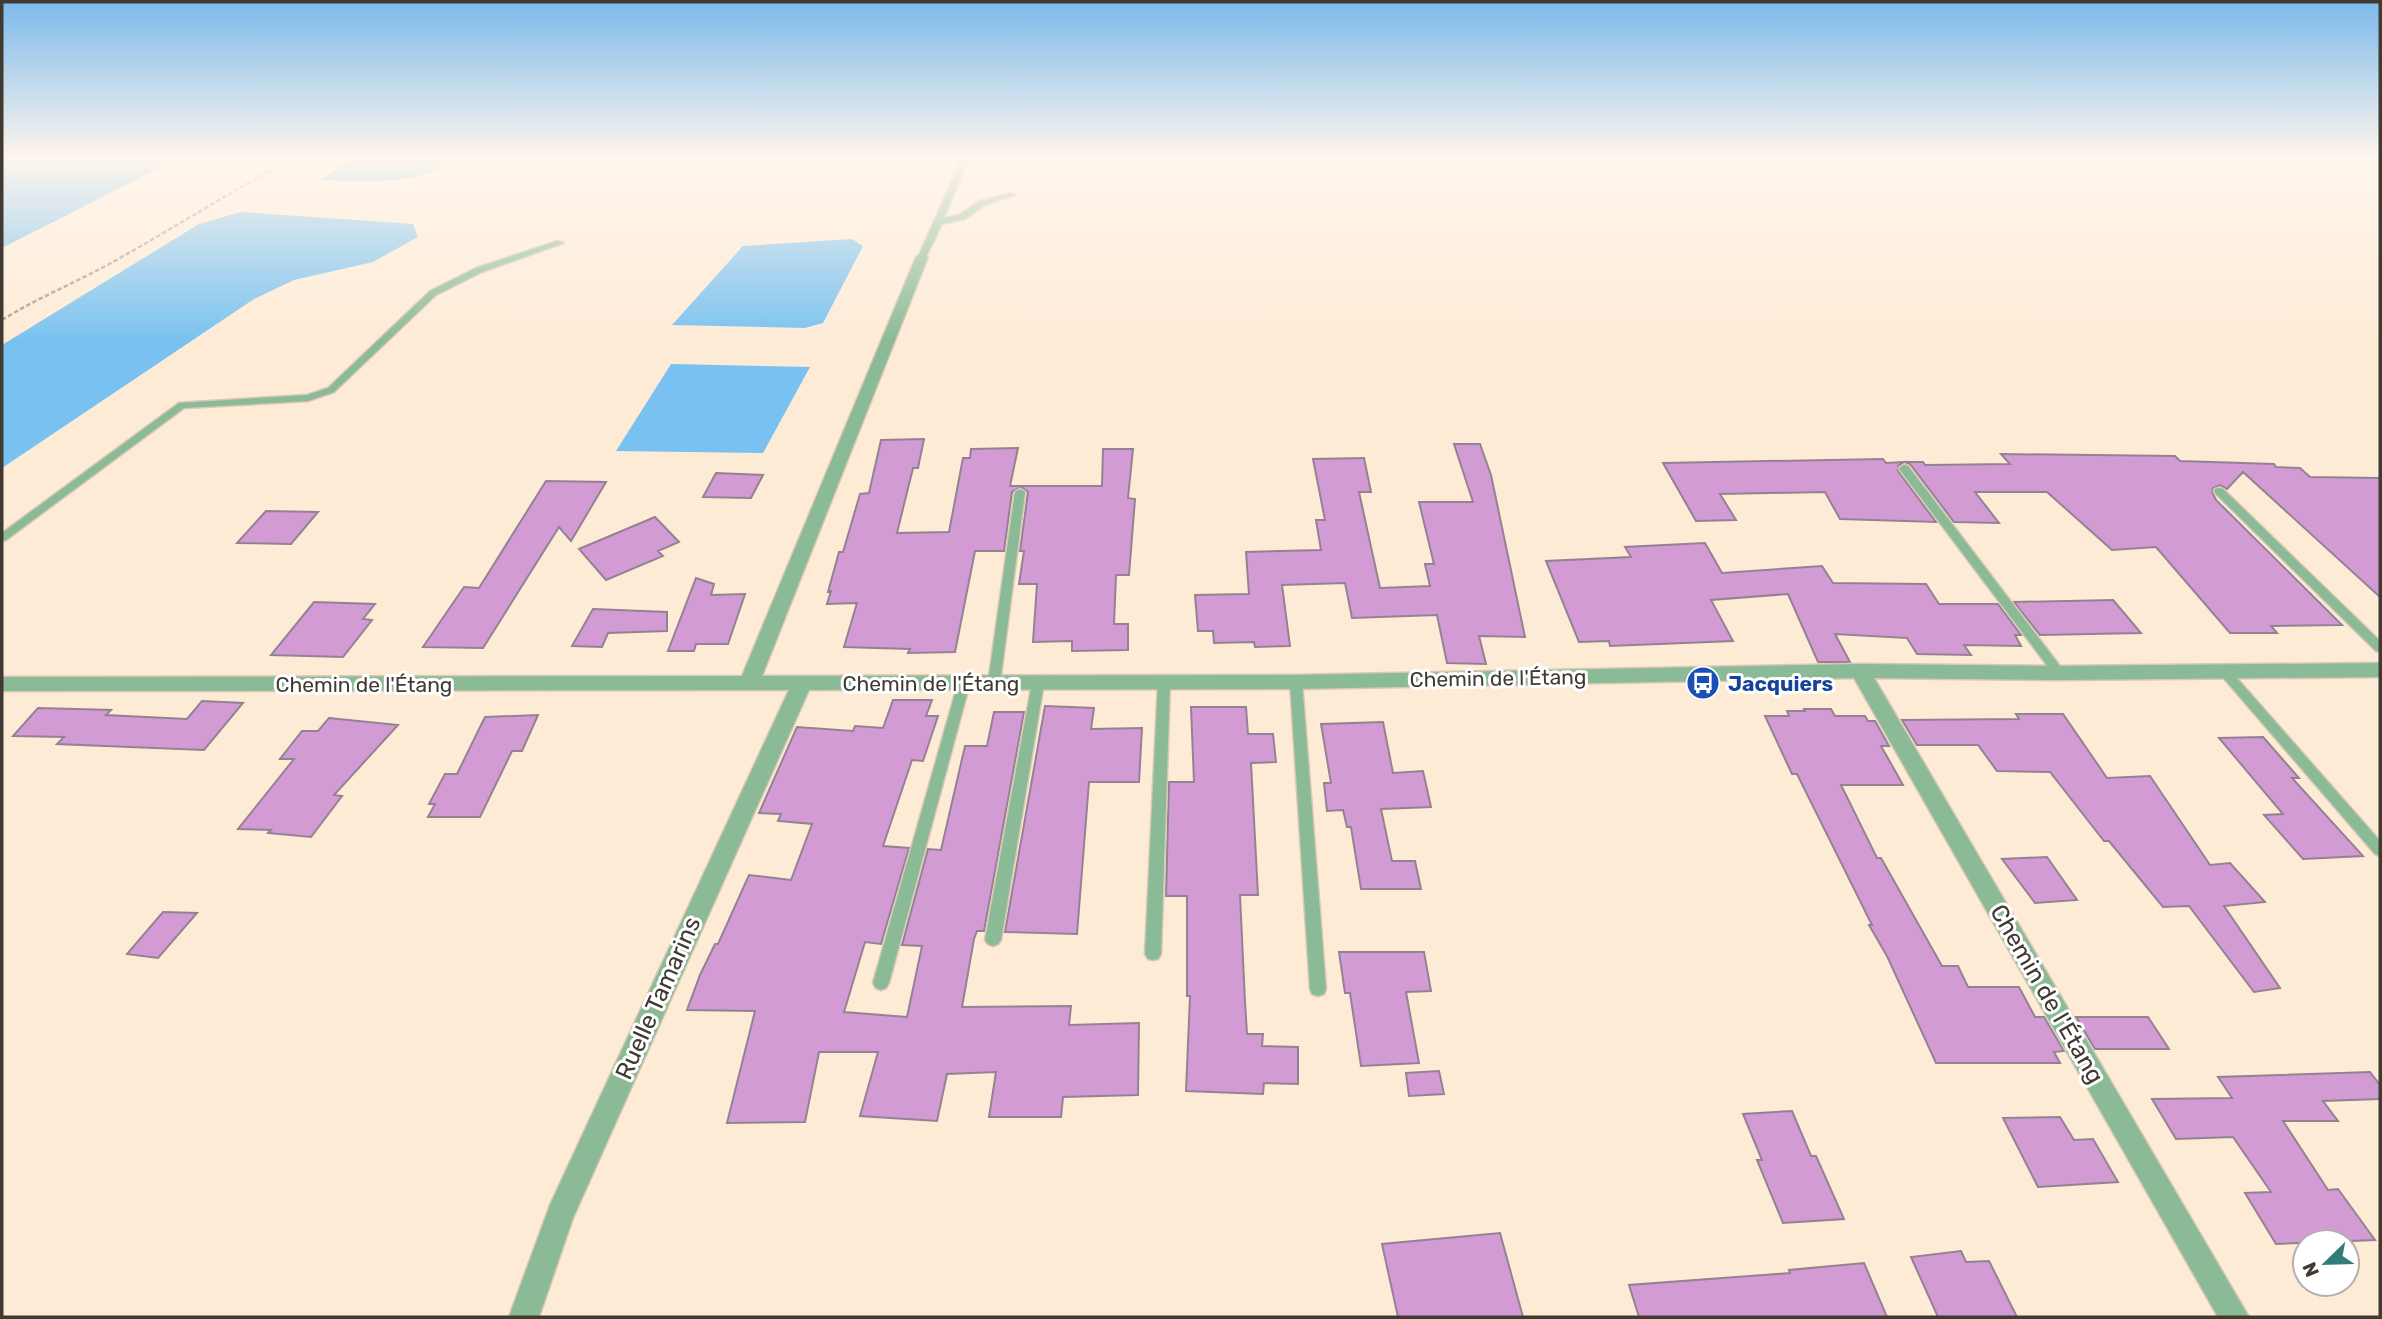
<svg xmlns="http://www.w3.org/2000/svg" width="2382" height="1319" viewBox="0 0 2382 1319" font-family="Rubik,sans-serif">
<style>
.water{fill:#78c1f0}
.building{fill:#d29bd3;stroke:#948294;stroke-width:2}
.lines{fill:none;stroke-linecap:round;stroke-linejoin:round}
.service-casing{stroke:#d8c8b5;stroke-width:3}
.minor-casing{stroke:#d8c8b5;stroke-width:3}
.path{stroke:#ac9e8f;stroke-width:2.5;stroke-dasharray:4.5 2.5;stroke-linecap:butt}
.service{fill:#8aba96;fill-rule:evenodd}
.minor{fill:#8aba96;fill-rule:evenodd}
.labels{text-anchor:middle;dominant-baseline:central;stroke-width:6;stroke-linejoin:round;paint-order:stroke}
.street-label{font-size:21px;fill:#413a32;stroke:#fff}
.transit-label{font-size:21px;font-weight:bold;fill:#164399;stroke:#fff;text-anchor:start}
.near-street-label{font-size:24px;fill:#413a32;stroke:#fff}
</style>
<rect width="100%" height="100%" fill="#feebd6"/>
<!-- water -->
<path class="water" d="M2,158H179L2,248Z
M353,158H456C420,187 364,181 320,180Z
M241,212L413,224L418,237L373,262L294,280L254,299L2,468V345L199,224Z
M852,239L863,246L823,323L805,328L672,325L743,246Z
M671,364L810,367L763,453L616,451Z"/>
<!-- building -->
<path class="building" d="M924,439L918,468H913L897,533L949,532L963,458H970L971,449L1018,448L1010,486H1102L1103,449H1133L1128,498L1135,499L1129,575H1116L1114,624H1128V650L1072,651V641L1033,642L1037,584H1019L1024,551H1020L1028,492L1021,487L1012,492L1004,551H975L955,652L908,653L910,649L844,647L857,603L827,604L831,591L828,592L839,552H843L860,494L869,493L881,440Z
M1454,444H1480L1491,475L1525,637L1479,636L1486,664L1447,663L1437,615L1352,618L1345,583L1282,585L1290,646L1255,647L1254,642L1214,643L1213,631H1198L1195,595L1249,594L1246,552L1321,550L1316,520H1325L1313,459L1364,458L1371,492H1359L1380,588L1430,586L1425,564H1434L1419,502H1473Z
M2001,454L2175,456L2180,461L2274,464L2276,467L2300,468L2310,477L2380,478V597L2243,472L2227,489L2220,485L2213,488L2212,492L2216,500L2342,625L2271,626L2277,633H2230L2156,547L2112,550L2047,492H1975L1999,523L1954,522L1910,464L1905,462H1923L1925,465L2010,464Z
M1883,459L1886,463L1904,462L1898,466V471L1936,522L1840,519L1825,492L1720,494L1736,520L1696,521L1663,463Z
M716,473L763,475L751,498L703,497Z
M546,481L606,482L571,541L559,527L483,648L423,647L464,587L479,588Z
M266,511L318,512L291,544L237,543Z
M655,517L679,542L658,551L663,556L606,580L579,549Z
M1705,543L1722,573L1822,566L1833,583L1926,584L1939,604H1998L2021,635H2015L2021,646L1964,645L1971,655L1917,654L1907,638L1835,634L1850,662H1818L1788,594L1711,600L1733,641L1610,646L1609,641L1579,642L1546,561L1631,557L1625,547Z
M696,578L714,584L711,595L745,594L728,644H696L694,651H668Z
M2113,600L2141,633L2040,635L2014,602Z
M314,602L375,604L363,619L372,620L343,657L271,655Z
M593,609L667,612V631L608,633L602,647L572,646Z
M893,700H932L926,716H938L923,761L912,760L883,846L909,848L881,944L865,942L844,1012L907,1017L922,946L902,945L928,849L941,850L965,746H987L994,712H1024L984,931H977L974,939L962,1007L1071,1006L1069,1025L1139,1023L1138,1095L1063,1097L1061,1117H989L996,1072L947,1074L937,1121L860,1116L878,1052H819L805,1122L727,1123L755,1011L687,1010L700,975L715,944H718L749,875L791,880L812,824L778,821L781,814L759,813L797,727L853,731L855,726L883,728Z
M202,701L243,703L204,750L57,744L64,737L13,736L38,708L111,710L106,715L187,719Z
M1045,706L1094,708L1091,729L1142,728L1139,782H1089L1077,934L1005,932Z
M1191,707H1246L1248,734H1273L1276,762L1251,763L1258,895H1240L1245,1002L1247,1034H1263L1262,1046L1298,1047V1084L1264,1083L1263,1094L1186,1091L1190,996H1187V896H1166L1169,782H1194Z
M1804,709H1831L1835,716H1865L1868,721H1875L1889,746H1881L1903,785H1841L1877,858H1881L1942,966H1958L1968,987H2019L2035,1017H2044L2064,1051L2054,1052L2060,1063H1936L1887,956L1869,925H1872L1797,774H1792L1765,716H1789L1787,711H1805Z
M2016,714H2063L2107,778L2150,776L2210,865L2230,863L2265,902L2224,906L2280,988L2254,992L2189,906L2163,907L2109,841H2104L2050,772L1997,771L1978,745H1917L1902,720L2019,719Z
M538,715L522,751H512L480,817H428L435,804H429L445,774H457L485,717Z
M329,718L398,725L334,795L342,796L311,837L268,833L271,830L238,829L294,759H280L302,731H318Z
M1383,722L1393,773L1423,771L1431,807L1381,809L1392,861H1415L1421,889H1361L1351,827H1347L1343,810L1327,811L1324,783H1331L1321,724Z
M2263,737L2299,778H2292L2363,856L2303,859L2264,815L2283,814L2219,738Z
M2047,857L2077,900L2035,903L2002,859Z
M163,912L197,913L158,958L127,954Z
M1339,952H1424L1431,991L1406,992L1419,1063L1361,1066L1350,993H1345Z
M2076,1017H2148L2169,1049H2095Z
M1439,1071L1444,1094L1409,1096L1406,1073Z
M2370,1072L2380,1085V1099L2323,1101L2338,1121H2283L2328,1190L2338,1189L2375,1240L2276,1244L2245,1193L2271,1192L2233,1137L2176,1139L2152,1099L2232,1098L2218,1077Z
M1792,1111L1811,1156H1816L1844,1219L1783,1223L1757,1160H1762L1743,1114Z
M2060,1117L2074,1140L2093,1139L2118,1182L2038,1187L2003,1118Z
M1500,1233L1523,1317H1398L1382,1244Z
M1961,1251L1966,1262L1989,1261L2017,1317H1938L1911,1257Z
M1864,1263L1887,1317H1639L1629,1285L1790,1273L1789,1270Z"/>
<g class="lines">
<defs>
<path id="service" d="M962,158H969L944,218L959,215L979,201L1011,193L1015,195L985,205L965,219L942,224L926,257L919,259L918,257Z
M557,241L564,243L482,272L436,295L334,392L308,401L184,408L6,540L2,541V533L179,403L307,395L328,388L430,291L476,268Z
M1904,465L1908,466L2063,670L2065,673L2063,676H2055L1900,470L1899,468Z
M2219,488L2223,489L2380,641V652L2376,651L2215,493L2214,491L2215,489Z
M1020,489L1025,492L1000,683L994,687L988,683L1015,492Z
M2224,667L2228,668L2380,841V856L2375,854L2220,674L2218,671L2220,668Z
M1164,678L1170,682L1161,954L1158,959L1153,960L1148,959L1145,954L1158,682Z
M1296,678L1302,682L1326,989L1324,994L1318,996L1312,994L1310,989L1290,682Z
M964,679L970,683L889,983L886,988L881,990L876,988L873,983L958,683Z
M1038,679L1044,683L1001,940L998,944L993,946L988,944L985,940L1032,683Z"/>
<path id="minor" d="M922,253L928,257L762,676L1296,675L1860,664L2059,666L2380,663V677L2059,680L1874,678L2249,1317H2218L1854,678L1296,689L809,690L573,1218L539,1317H509L550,1205L789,690L2,691V677L742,676L916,257Z"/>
</defs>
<!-- service casing -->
<use href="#service" class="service-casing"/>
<!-- minor casing -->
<use href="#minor" class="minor-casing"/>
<!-- path -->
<path class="path" d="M2,320C37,298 75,283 111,263C172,229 231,192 292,158"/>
<!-- service -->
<use href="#service" class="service"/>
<!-- minor -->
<use href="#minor" class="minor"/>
</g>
<!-- sky -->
<linearGradient id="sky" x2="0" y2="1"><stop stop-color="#7bb9eb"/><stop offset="0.46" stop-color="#fff6ed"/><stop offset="1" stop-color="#fff6ed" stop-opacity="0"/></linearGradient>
<rect width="2382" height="343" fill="url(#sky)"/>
<!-- icons -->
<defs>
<symbol id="bus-disc" viewBox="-11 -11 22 22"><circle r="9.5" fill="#1a4fb4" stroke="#fff"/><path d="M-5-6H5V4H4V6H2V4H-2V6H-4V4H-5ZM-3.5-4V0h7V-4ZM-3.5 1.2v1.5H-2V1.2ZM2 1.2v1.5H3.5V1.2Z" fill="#fff"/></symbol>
</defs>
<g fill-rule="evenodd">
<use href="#bus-disc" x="1684" y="664" width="38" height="38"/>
</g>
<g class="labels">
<!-- street labels -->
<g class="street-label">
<text transform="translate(1498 678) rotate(-1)">Chemin de l'Étang</text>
<text x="931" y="683">Chemin de l'Étang</text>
<text x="364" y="684">Chemin de l'Étang</text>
</g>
<!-- transit labels -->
<g class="transit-label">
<text x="1728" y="683">Jacquiers</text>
</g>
<!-- near-street labels -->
<g class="near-street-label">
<text transform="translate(2047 994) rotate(60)">Chemin de l'Étang</text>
<text transform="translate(658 998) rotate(-66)">Ruelle Tamarins</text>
</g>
</g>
<!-- border -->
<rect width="2382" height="1319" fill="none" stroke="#413a32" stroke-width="7"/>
<!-- north arrow -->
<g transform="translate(2326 1263) rotate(247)"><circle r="33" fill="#ffffff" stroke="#b3b0ad" stroke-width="2"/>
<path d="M0-5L12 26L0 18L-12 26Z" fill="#337c7a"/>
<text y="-10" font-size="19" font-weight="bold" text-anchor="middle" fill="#413a32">N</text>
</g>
</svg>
